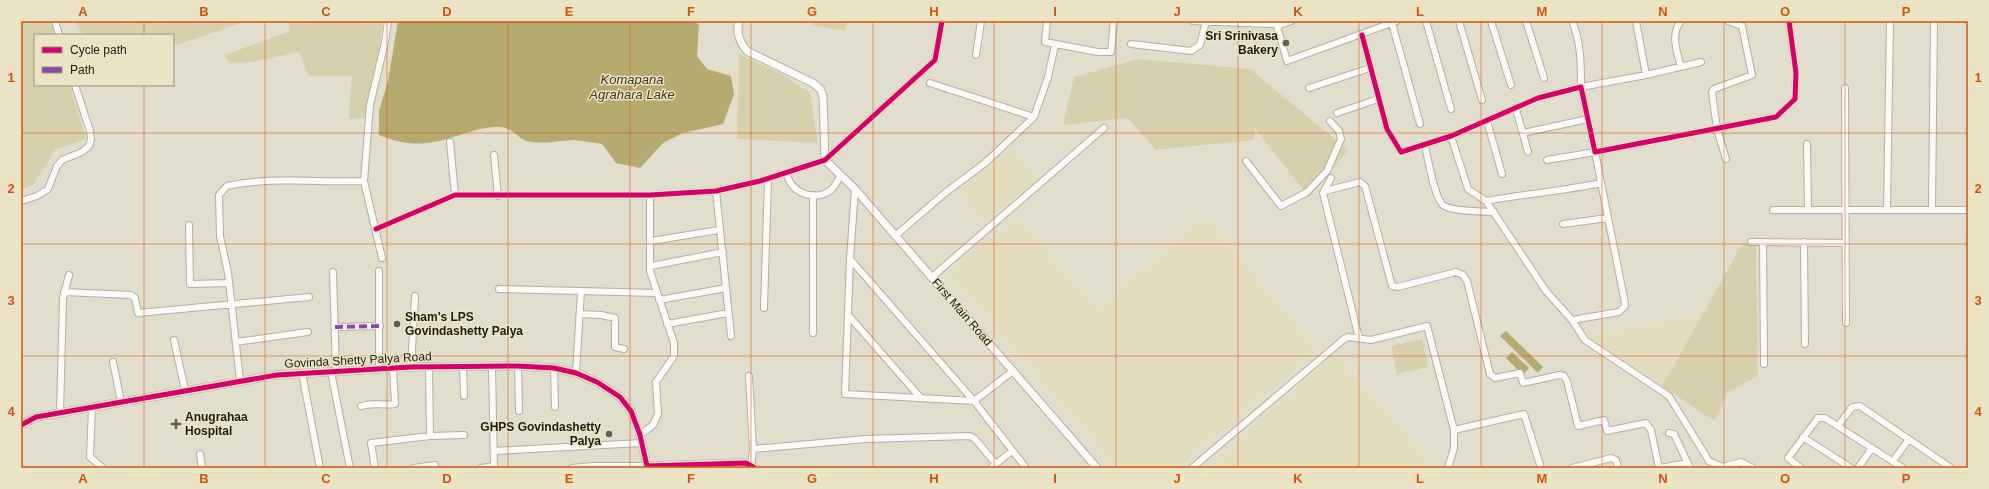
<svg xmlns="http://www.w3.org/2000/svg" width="1989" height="489" viewBox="0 0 1989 489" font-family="Helvetica,sans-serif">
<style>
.built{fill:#e3ddc0}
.green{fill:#d7d0ad}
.water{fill:#b5aa70}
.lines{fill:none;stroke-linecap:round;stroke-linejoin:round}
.minor-casing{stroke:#b3b0a3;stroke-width:8}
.tertiary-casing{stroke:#b3b0a3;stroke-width:9}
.minor{stroke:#fbfaf8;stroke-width:6}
.tertiary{stroke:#fbfaf8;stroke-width:7}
.quiet{stroke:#8e44ad;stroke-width:4;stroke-dasharray:8 4;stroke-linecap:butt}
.cycleway-casing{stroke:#eae4c5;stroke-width:8}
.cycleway{stroke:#d6006c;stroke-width:5}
.grid{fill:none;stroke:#d4530c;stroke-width:1;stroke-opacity:0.55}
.poi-dot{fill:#625f52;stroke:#eae4c5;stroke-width:1.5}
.labels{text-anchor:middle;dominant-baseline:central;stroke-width:3;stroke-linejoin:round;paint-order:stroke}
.poi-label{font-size:12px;font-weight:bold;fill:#1d1b10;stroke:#eae4c5;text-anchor:end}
.street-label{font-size:12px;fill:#1d1b10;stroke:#eae4c5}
.water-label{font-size:13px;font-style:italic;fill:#3d3716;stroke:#eae4c5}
.neatline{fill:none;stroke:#d4530c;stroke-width:1.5}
.grid-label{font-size:13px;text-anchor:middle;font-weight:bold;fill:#d4530c}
</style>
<rect width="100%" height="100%" fill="#e2decd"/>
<!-- built -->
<path class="built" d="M1011,148L1038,179L983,224L957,192Z
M1206,215L1318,350L1178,468H1116L948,274L1017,216L1097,308Z
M1704,311L1662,385L1587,338Z
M1335,354L1373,395L1435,468H1207Z"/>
<!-- green -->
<path class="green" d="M21,21H51L55,35H35V85H70L86,139L55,150L34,184L21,190Z
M74,21H247L173,46V35H83Z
M288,21H383L379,51L365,118L349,119L352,76H309L299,52L252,62L229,63L225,55L290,31Z
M813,21H847L845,31L812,25Z
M739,54L783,75L810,93L818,143L737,139Z
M1138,59L1250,69L1348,150L1309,197L1255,128L1254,140L1156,150L1128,118L1063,125L1074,77Z
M1743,243L1756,244L1758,376L1727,393L1714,421L1662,386Z
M1422,339L1428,367L1397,374L1391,346Z"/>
<!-- water -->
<path class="water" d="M398,21H691L699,24L697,56L707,69L731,76L734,94L723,124L683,133L663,143L640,168L616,163L602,144C594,143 584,141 575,140C559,140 543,145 527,141C515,137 514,127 497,127C482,127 467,133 453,137C426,146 405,146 379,135V111L388,81Z
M1506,331L1543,367L1538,373L1500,336Z
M1512,352L1529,368L1523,375L1506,358Z"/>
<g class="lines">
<defs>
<path id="minor" d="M55,21L59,35
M1047,21L1045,42L1098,52H1111L1114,21
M1193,21L1275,24
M1274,21L1277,26L1287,61L1397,21
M1426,21L1451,109
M1459,21L1482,100
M1491,21L1511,85
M1526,21L1544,78
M1572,21C1581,42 1581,64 1581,87L1646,75L1701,62
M1636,21L1646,75
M1392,23L1420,124
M1277,26L1291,21
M1362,35L1387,129L1401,152L1451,136L1538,98L1581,87L1595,152L1776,117L1795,99L1796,73L1789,21
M1131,44L1191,51L1200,45L1206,21
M976,55L981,21
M1681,67C1677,51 1670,35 1681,21
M1309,88L1370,68
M1845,88L1846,323
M1516,109L1528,152
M1337,113L1378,99
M1034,117L1048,77L1055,45
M1487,121L1502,174
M1523,133L1588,119
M1451,136L1468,189L1486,201L1546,291L1572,320L1585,340L1669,396L1709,461L1722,467L1741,462L1753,468
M450,142L455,195
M1807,144L1808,210
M1425,146C1428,158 1434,197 1443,205C1452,212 1482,211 1494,212
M494,155L498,196
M1726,159L1717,129L1712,92L1714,89L1752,75L1742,26L1728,21
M1547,160L1595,152L1624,298L1625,306L1619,312L1572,320
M1246,161L1281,206L1307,192L1327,171L1341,139L1339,131L1330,121
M787,173C789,193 817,203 832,189C836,185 838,179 841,175
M1331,178L1323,193L1359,338
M855,189L850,259L845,394L974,401L1013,371
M716,191L731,336
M1325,191L1360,182L1365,186L1392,286L1398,287L1456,272L1463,275L1467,281L1490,374L1495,378L1520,373L1523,383L1559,375L1564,376L1567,381L1578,426L1604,420L1607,431L1646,423L1651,430L1659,468
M21,201L37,196L48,189L57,166L62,160L82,152L89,146L91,139L90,131L75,85
M1486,201C1525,194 1563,191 1601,183
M1773,210H1968
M1887,210L1890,21
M1932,210L1934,21
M1563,224L1608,218
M189,225L190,284L228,283
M376,229L455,195H650L716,191L760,181L825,160L935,60L942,21
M895,236L945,193L985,163L1034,117L930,83
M651,241L719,230
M1751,242L1846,243
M1763,242L1764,364
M1804,242L1805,344
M382,258L364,181L370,105L385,42L388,21
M850,259L974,401L1026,468
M651,266L723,252
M333,272L336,372
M932,277L1104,128
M499,289L581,291
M64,292L131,295L135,298L138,313L309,297
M659,300L726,288
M764,308L768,179
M580,314L601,315L615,318V347L624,349
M848,315L920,397
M667,324L728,313
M335,327L380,326
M813,333V195
M174,340L185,390
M236,342L308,332
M113,362L121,402
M429,366L430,436
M463,366L464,396
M492,366L494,468
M518,366L519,411
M411,367L415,296
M554,368L555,407
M379,369V271
M331,372L350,468
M302,373L320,468
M576,373L581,291L656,293
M749,376L753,449L751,466
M240,380L228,273L220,236L219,195L227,186C273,176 317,183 364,181
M361,406C375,402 382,406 395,404L393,368
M92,408L90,457L103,468
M60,414L63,298L69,275
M1838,426L1852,407L1860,406L1951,468
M1669,433L1674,434L1690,468
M640,435L653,425L658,414L656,382L674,356V343L650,271V195
M1803,437L1851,468
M753,449L865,439L970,436L975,439L996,464
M494,451L641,443
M200,454L202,468
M1893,461L1909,439
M375,468L371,443L430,436L464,435
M414,468L435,465V468
M481,468L494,466
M572,468L592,466H647V468
M991,468L1012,451
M1192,468L1344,339L1348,337L1371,340L1427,326L1454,430L1524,414L1541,468
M1448,468L1454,448V430
M1572,468L1611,458L1616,460L1618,468
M1660,468L1687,463
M1801,468L1788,458L1818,418H1825L1903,468
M1858,468L1872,448"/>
<path id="tertiary" d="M739,21C736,33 739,41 747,51L813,83L821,90L823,97L825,160L855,189L1097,468
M21,425L36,417L277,375L411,367L518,366L554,368L576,373L597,382L620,397L631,411L640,435L647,466L746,463L755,468"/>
</defs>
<!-- minor casing -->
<use href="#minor" class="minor-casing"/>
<!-- tertiary casing -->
<use href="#tertiary" class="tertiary-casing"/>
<!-- minor -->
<use href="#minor" class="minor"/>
<!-- tertiary -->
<use href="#tertiary" class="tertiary"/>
<!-- quiet -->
<path class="quiet" d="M335,327L380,326"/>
<defs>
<path id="cycleway" d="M1362,35L1387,129L1401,152L1451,136L1538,98L1581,87L1595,152L1776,117L1795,99L1796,73L1789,21
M376,229L455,195H650L716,191L760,181L825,160L935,60L942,21
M21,425L36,417L277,375L411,367L518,366L554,368L576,373L597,382L620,397L631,411L640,435L647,466L746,463L755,468"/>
</defs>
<!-- cycleway casing -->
<use href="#cycleway" class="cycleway-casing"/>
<!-- cycleway -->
<use href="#cycleway" class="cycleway"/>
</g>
<!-- grid -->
<path class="grid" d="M144,21V35M265,21V468M387,21V468M508,21V468M630,21V468M751,21V468M873,21V468M994,21V468M1116,21V468M1238,21V468M1359,21V468M1481,21V468M1602,21V468M1724,21V468M1845,21V468M144,85V468M21,133H1968M21,244H1968M21,356H1968"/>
<!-- markers -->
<g class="poi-dot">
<circle cx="1286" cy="43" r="4"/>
<circle cx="397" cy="324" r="4"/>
<path d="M174 418h4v4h4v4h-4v4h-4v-4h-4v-4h4z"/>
<circle cx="609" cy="434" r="4"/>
</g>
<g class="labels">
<!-- poi labels -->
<g class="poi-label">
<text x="1278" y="36">Sri Srinivasa<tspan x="1278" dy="14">Bakery</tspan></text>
<text x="405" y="317" text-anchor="start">Sham's LPS<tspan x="405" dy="14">Govindashetty Palya</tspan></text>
<text x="185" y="417" text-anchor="start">Anugrahaa<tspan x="185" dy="14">Hospital</tspan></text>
<text x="601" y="427">GHPS Govindashetty<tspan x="601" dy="14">Palya</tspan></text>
</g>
<!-- street labels -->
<g class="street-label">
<text transform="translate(962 312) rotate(49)">First Main Road</text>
<text transform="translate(358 360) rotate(-3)">Govinda Shetty Palya Road</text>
</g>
<!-- water labels -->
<g class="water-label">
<text x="632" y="79">Komapana<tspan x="632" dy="15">Agrahara Lake</tspan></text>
</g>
</g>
<!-- border -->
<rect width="1989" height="489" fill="none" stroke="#eae4c5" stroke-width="44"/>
<!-- legend -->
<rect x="34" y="34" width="140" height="52" fill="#eae4c5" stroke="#98947d"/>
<rect x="42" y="47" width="20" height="6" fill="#d6006c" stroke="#98947d"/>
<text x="70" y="54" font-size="12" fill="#1d1b10">Cycle path</text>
<rect x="42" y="67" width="20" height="6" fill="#8e44ad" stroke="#98947d"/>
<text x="70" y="74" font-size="12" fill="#1d1b10">Path</text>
<rect x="22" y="22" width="1945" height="445" class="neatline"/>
<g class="grid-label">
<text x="83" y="16">A</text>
<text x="204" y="16">B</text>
<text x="326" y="16">C</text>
<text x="447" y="16">D</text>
<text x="569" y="16">E</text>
<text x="691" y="16">F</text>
<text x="812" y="16">G</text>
<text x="934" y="16">H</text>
<text x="1055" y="16">I</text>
<text x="1177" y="16">J</text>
<text x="1298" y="16">K</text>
<text x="1420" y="16">L</text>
<text x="1542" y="16">M</text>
<text x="1663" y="16">N</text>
<text x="1785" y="16">O</text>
<text x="1906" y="16">P</text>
<text x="11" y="82">1</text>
<text x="1978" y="82">1</text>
<text x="11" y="193">2</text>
<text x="1978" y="193">2</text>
<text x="11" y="305">3</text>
<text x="1978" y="305">3</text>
<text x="11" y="416">4</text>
<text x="1978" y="416">4</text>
<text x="83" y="483">A</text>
<text x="204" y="483">B</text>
<text x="326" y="483">C</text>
<text x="447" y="483">D</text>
<text x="569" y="483">E</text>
<text x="691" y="483">F</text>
<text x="812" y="483">G</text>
<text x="934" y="483">H</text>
<text x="1055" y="483">I</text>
<text x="1177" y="483">J</text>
<text x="1298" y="483">K</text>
<text x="1420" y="483">L</text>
<text x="1542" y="483">M</text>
<text x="1663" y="483">N</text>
<text x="1785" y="483">O</text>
<text x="1906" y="483">P</text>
</g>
</svg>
